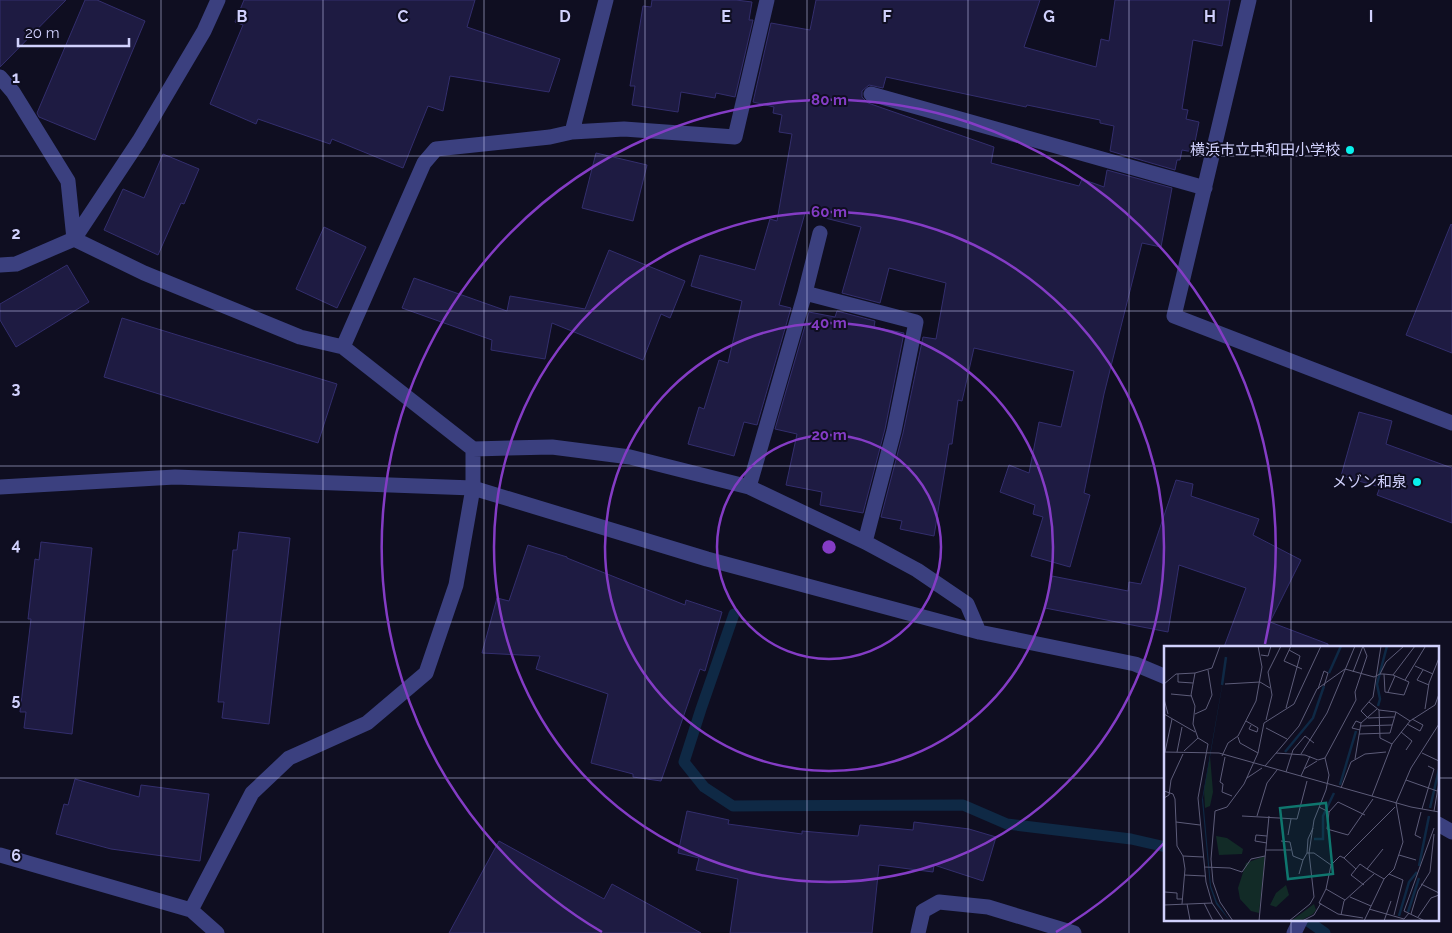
<svg xmlns="http://www.w3.org/2000/svg" width="1452" height="933" viewBox="0 0 1452 933" font-family="Raleway,'Noto Sans JP',sans-serif">
<style>
.lines{fill:none;stroke-linecap:round;stroke-linejoin:round}
.stream{stroke:#0f2945;stroke-width:11}
.building{fill:#1e1b42;stroke:#332e6d}
.minor{stroke:#3b407f;stroke-width:15}
.grid{fill:none;stroke:#d1d1fd;stroke-width:1;stroke-opacity:0.55}
.ring{fill:none;stroke:#843cc5;stroke-width:2.5}
.poi-dot{fill:#09f1ec;stroke:#0f0e21;stroke-width:2}
.labels{text-anchor:middle;dominant-baseline:central;stroke-width:4;stroke-linejoin:round;paint-order:stroke}
.poi-label{font-size:15px;fill:#d1d1fd;stroke:#0f0e21;text-anchor:end}
.inset-river{fill:none;stroke:#0f2945;stroke-width:2.5}
.inset-road{fill:none;stroke:#5d5c79;stroke-width:1}
.view{fill:#0f766e;fill-opacity:0.15;stroke:#0f766e;stroke-width:2.5}
.inset-edge{fill:none;stroke:#d1d1fd;stroke-width:2.5}
.grid-label{font-size:16px;text-anchor:middle;font-weight:bold;fill:#d1d1fd;stroke:#0f0e21;stroke-width:4;stroke-linejoin:round;paint-order:stroke}
.centre{fill:#843cc5;stroke:#0f0e21;stroke-width:2.5}
.ring-label{font-size:15px;text-anchor:middle;font-weight:bold;fill:#843cc5;stroke:#0f0e21;stroke-width:4;stroke-linejoin:round;paint-order:stroke}
</style>
<rect width="100%" height="100%" fill="#0f0e21"/>
<g class="lines">
<!-- stream -->
<path class="stream" d="M734,614L701,709L684,762L704,787L733,806L963,805L1007,824L1131,839L1166,847
M1305,919L1325,933"/>
</g>
<!-- building -->
<path class="building" d="M0,0H66L0,67Z
M85,0H97L145,21L95,140L39,117L37,113Z
M244,0H475L467,27L560,59L549,92L450,76L443,111L428,106L403,168L332,139L330,144L258,119L256,124L210,104L243,25L235,22Z
M652,0H736L752,2L749,20H753L735,97L716,93L715,98L681,92L678,112L632,105L635,86H630L643,6L651,7Z
M816,0H1040L1024,47L1096,67L1101,39L1109,41L1115,0H1230L1222,46L1193,40L1182,109L1188,110L1186,119L1199,122L1193,152L1182,150L1180,160H1177L1175,170L1110,151L1114,126L1100,123V120L1027,105L1026,107L886,77L883,88L869,85L862,91V97L868,103L994,147L991,163L1079,186L1082,179L1104,187L1107,170L1172,188L1161,247L1142,243L1104,394L1084,493L1090,495L1070,567L1031,556L1043,517L1033,514L1035,505L1000,492L1009,465L1029,473L1039,422L1061,427L1074,371L974,348L962,401L958,400L952,444H949L934,536L900,529L902,521L881,517L903,433L923,337L936,339L946,283L889,268L880,303L842,293L861,227L805,213L779,305L791,308L757,425L744,422L734,456L688,444L699,407L704,409L719,360L728,363L742,301L691,286L700,255L755,270L770,219L777,221L792,134L779,132L782,115L773,113L774,107L753,102L771,23L810,30Z
M596,153L647,165L633,221L582,208Z
M163,154L199,169L184,204L181,203L158,255L104,230L123,189L144,198Z
M1451,224L1452,225V353L1406,335Z
M324,227L366,247L337,308L296,289Z
M609,250L685,281L670,318L661,314L643,360L552,323L545,359L491,350L492,340L402,308L414,278L507,311L510,296L585,309Z
M67,265L89,302L16,347L0,320V304Z
M837,311L875,321L874,327L904,333L885,429L863,513L820,505L822,492L786,485L797,434L775,429L809,312L835,317Z
M122,318L337,384L318,443L104,377Z
M1359,412L1392,421L1386,444L1452,468V523L1377,495L1380,487L1341,476Z
M1176,480L1193,484L1191,496L1259,519L1253,535L1301,560L1270,622L1328,644V647H1224L1246,588L1179,565L1168,632L1045,608L1052,576L1128,591L1129,582L1141,584Z
M239,532L290,538L269,724L222,718L224,702H218L233,550H237Z
M41,542L92,548L72,734L24,728L26,712H20L31,619H28L35,559L39,560Z
M528,545L567,557V558L685,605L686,600L722,612L705,671L700,669L661,781L633,777V774L591,763L608,694L536,669L540,656L482,653L497,598L509,601Z
M75,779L139,797L141,785L209,794L200,861L111,849L56,834L64,804L68,805Z
M687,811L729,820L728,824L802,834V831L858,836L860,825L913,830L914,822L969,829L996,837L983,881L934,865L933,872L879,865L872,933H730L738,879L696,870L699,858L678,853Z
M499,841L604,899L612,884L701,933H449Z"/>
<g class="lines">
<!-- minor -->
<path class="minor" d="M1249,0L1174,316L1452,423
M0,77L13,92L68,181L74,239L144,273L300,337L343,347L424,163L436,149L550,137L572,132L624,129L735,137L767,0
M871,94L1205,188
M572,132L606,0
M0,265L16,264L74,239L139,141L204,31L218,0
M805,293L820,233
M473,449L552,447L630,457L749,487L865,542L917,570L967,604L979,632
M0,487L175,477L473,488L707,559L979,632L1135,664L1166,677
M749,487L805,293L916,322L894,431L865,542
M1438,824L1452,832
M0,855L191,910L217,933
M191,910L252,793L289,758L367,723L426,673L456,585L473,488V449L343,347
M918,933L923,911L939,902L988,907L1074,933
M1294,933L1301,919"/>
</g>
<!-- grid -->
<path class="grid" d="M161,0V933M323,0V933M484,0V933M645,0V933M807,0V933M968,0V933M1129,0V933M1291,0V647M0,156H1452M0,311H1452M0,466H1452M0,622H1452M0,778H1166M1438,778H1452M1291,919V933"/>
<!-- distance rings -->
<g class="ring">
<circle cx="829" cy="547" r="112"/>
<circle cx="829" cy="547" r="224"/>
<circle cx="829" cy="547" r="335"/>
<path d="M1164 843A447 447 0 0 1 1056 932M602 932A447 447 0 1 1 1265 644"/>
</g>
<!-- markers -->
<g class="poi-dot">
<circle cx="1350" cy="150" r="5"/>
<circle cx="1417" cy="482" r="5"/>
</g>
<g class="labels">
<!-- poi labels -->
<g class="poi-label">
<text x="1340" y="150">横浜市立中和田小学校</text>
<text x="1407" y="482">メゾン和泉</text>
</g>
</g>
<!-- overview -->
<g transform="translate(1164 646)">
<rect width="275" height="275" fill="#0f0e21"/>
<path d="M46,110L49,146L46,160L41,162L40,144ZM52,190L63,192L79,203L78,208L55,209ZM101,210L95,267L87,265L76,253L74,242L82,217ZM122,239L125,249L112,261L106,259L112,247ZM150,258L152,264L149,268L136,275H127Z" fill="#122b27"/>
<path d="M65,0L39,152L47,240L53,256L66,275L52,258L46,241L38,154Z" fill="#0f2945"/>
<path class="inset-river" d="M165,27L177,0M58,39L62,11M214,60L216,53L213,38L223,0M121,106L149,72L160,40M176,139L192,85M266,162L275,123M150,193H159V170L170,147M255,220L265,170M244,266L255,232M235,270L245,236L253,226"/>
<path class="inset-road" d="M127,0L120,15L138,23M97,9L104,10L107,0M251,20L269,28M181,23L210,31L216,28H220L229,29L245,36L240,49L221,46L220,28M259,24L253,34L265,39M189,26L199,0M31,27L27,49L31,60L29,78L34,92L44,98L34,152L42,236L48,257L60,275M14,28V36L29,37M216,28L222,16L240,0M229,29L251,0M241,34L261,1M0,38L12,28L31,27L48,22L56,0M61,38L96,36L106,42M154,43L160,25L164,27L160,40M224,46L231,30M7,48L28,50M0,53L4,68M205,56L215,64L232,66L246,75M122,62L136,10L125,4M261,63L265,37L275,12M215,64L216,92L228,98M0,68L31,86M31,68L42,63L48,49L44,24M204,72L197,65L209,51L217,0M204,72L230,71M102,74L108,49L104,26L117,0M82,75L94,82L93,86L85,83L87,79M243,78L256,85L259,79L248,73M196,80L228,79M102,82L123,93M196,84L188,82L192,75L197,77M237,86L248,95L242,104M195,88L226,87L232,66M74,91L76,97L94,107M20,105L34,92M0,106L55,107L247,161L275,166M1,106L8,73M13,106L18,81M112,107L141,109L154,114L161,112M258,107L275,115M137,108L163,67L191,0M58,110L64,97L74,90L92,55L98,21L94,0M61,111L56,136L59,138L58,146L68,150M191,113L197,77L213,63M101,120L135,80L153,43L181,23M140,123L153,115M122,126L129,104L141,90L150,97M137,130L146,110M83,132L98,122M242,134L273,145M177,142L187,116L201,108L222,106M0,145L9,148L11,153L13,200L19,210L21,223L18,258M208,150L228,98L246,75L271,59L275,48M0,152L5,149L7,134L19,108M155,161L165,166L163,183L184,189L209,153M258,163L270,123L264,120M270,165L275,136M165,166L174,156L201,169M257,166L251,189L257,192M78,170L133,173L143,135M93,170L103,137L113,124M12,176L36,179M124,189L127,173M117,195L126,196L129,210L139,214L135,228M103,197L91,195L92,189L103,190M219,203L203,223L220,233M102,204H127M143,207L144,193L149,182M235,209L252,214M19,210L39,211M180,212L176,210L167,219L162,243L181,254M139,214L143,207H150L167,219M40,221L66,222L78,226L87,213L101,210M192,223L180,212L231,161M225,228L239,234L230,269M20,229L41,230M0,230V252M257,238L275,247M200,239L187,229L196,218L203,223M162,243L155,257L174,268L199,272M1,246L13,247V253H18M186,251L207,260M40,257L49,275M23,258L26,274M0,259L48,257M205,263L240,273L245,267M247,268L254,245L266,226L270,188M177,269L180,255L210,228M254,271L267,252L275,249M69,275L56,256L49,236L47,213L51,165L63,161L80,138L94,107L100,77L130,58L157,0M95,275L105,170M125,275L146,258L150,251L145,207L150,174L162,144L165,129L161,112L192,54L191,46L203,10L199,0M138,275L150,269L157,257M200,275L220,233L230,223L239,196L232,157L247,122L275,78M220,275L227,255M261,275L240,265L270,182"/>
<path class="view" d="M162,157L169,228L124,233L116,162Z"/>
<rect width="275" height="275" class="inset-edge"/>
</g>
<g class="grid-label">
<text x="242" y="22">B</text>
<text x="403" y="22">C</text>
<text x="565" y="22">D</text>
<text x="726" y="22">E</text>
<text x="887" y="22">F</text>
<text x="1049" y="22">G</text>
<text x="1210" y="22">H</text>
<text x="1371" y="22">I</text>
<text x="16" y="83">1</text>
<text x="16" y="239">2</text>
<text x="16" y="394">3</text>
<text x="16" y="550">4</text>
<text x="16" y="705">5</text>
<text x="16" y="861">6</text>
</g>
<circle cx="829" cy="547" r="8" class="centre"/>
<g class="ring-label">
<text x="829" y="105">80 m</text>
<text x="829" y="217">60 m</text>
<text x="829" y="328">40 m</text>
<text x="829" y="440">20 m</text>
</g>
<!-- scale -->
<path d="M18 38v8h111v-8" fill="none" stroke="#d1d1fd" stroke-width="2.5"/>
<text x="25" y="38" font-size="15" fill="#d1d1fd" stroke="#0f0e21" stroke-width="4" paint-order="stroke">20 m</text>
</svg>
